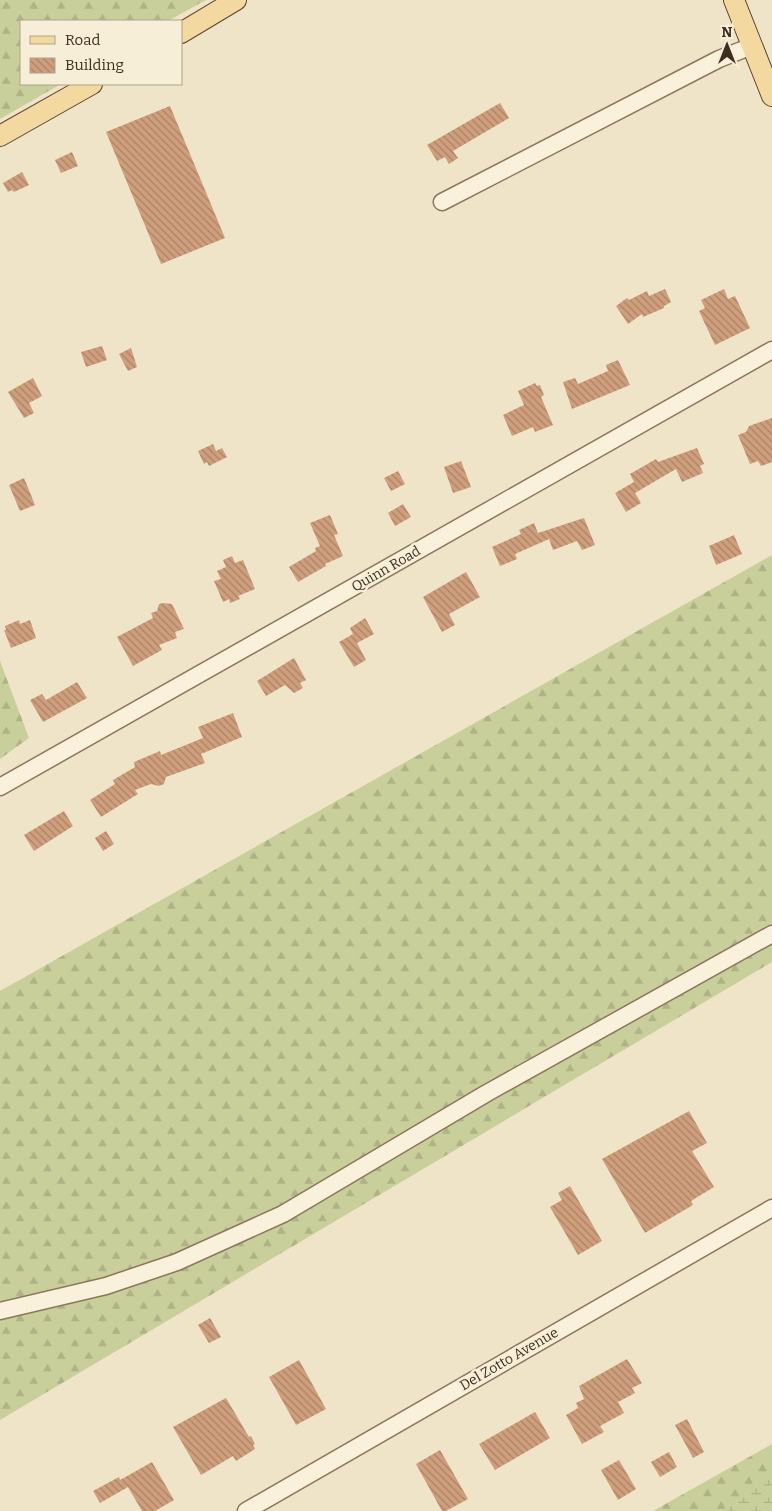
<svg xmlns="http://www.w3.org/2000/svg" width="772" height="1511" viewBox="0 0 772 1511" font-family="Bitter,serif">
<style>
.forest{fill:url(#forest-firs)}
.wetland{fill:url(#wetland-marsh)}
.building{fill:url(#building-back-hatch)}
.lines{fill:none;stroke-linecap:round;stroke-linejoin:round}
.minor-casing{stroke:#8d765c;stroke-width:19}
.major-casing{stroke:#5b4430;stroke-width:22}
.minor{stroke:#faf1dc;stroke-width:16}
.major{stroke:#f3d9a0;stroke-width:20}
.labels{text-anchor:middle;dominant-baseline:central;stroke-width:5;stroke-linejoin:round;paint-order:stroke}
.street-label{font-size:14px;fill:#3d2e20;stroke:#f7eed8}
</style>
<defs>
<pattern id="forest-firs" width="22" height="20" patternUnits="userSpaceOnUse" patternTransform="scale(1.25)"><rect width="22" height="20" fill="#c9cf9b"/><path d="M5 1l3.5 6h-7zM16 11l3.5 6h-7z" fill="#aeb285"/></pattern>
<pattern id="wetland-marsh" width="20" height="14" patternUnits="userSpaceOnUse" patternTransform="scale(1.25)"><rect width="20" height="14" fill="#c9cf9b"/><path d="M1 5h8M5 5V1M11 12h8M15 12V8" fill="none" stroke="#aeb285"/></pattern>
<pattern id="building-back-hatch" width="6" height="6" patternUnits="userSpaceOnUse" patternTransform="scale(1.25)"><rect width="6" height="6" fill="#cf9f7d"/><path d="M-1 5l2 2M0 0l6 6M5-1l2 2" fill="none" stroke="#a98266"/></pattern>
</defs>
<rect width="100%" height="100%" fill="#f0e4c8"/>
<!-- forest -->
<path class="forest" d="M0,0H206L168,21H21V84H61L0,119Z
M772,555V962L0,1420V991Z
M0,661L29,738L0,759Z
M772,1444V1511H653Z"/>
<!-- wetland -->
<path class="wetland" d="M772,1475V1511H724L756,1480Z"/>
<!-- building -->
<path class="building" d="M500,103L509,118L453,151L458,158L449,164L445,157L437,161L427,145Z
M170,106L225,238L161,264L106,132Z
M72,152L78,166L61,173L55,160Z
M22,172L29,185L14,192L12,190L8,192L3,183Z
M665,289L671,302L664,306V308L643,317L642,314L628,324L616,306L627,298L629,300L647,291L649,296Z
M724,289L728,299L735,296L750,328L715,345L699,311L705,308L701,300Z
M102,346L107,360L86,367L81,352Z
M131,348L137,367L128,371L119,354Z
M618,360L630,385L572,409L563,382L575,378L578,384L608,371L606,365Z
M33,378L42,396L29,403L34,413L24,418L8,392Z
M535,383L537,386L540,385L544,395L541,397L553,425L535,432L533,427L512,436L503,415L524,405L518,391Z
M772,418V462L761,466L758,461L750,464L738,435L746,432L749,426Z
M213,444L216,451L222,448L227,457L209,466L207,462L204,464L198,451Z
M697,448L704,464L700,466L703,473L682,482L676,469L635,493L641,503L626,512L615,493L634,482L630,474L656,459L658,462Z
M461,461L471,487L453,493L444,467Z
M398,471L405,484L391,491L384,478Z
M24,478L35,505L20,511L9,485Z
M403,504L411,517L395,526L388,513Z
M330,515L338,534L334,535L343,556L325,564L326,566L298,582L289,567L316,551L315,548L320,546L310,523Z
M584,518L595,545L582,550L577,541L553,550L549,539L515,554L517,559L500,566L492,547L521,534L519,530L534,523L538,533Z
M734,535L742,554L716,565L709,546Z
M232,556L235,563L243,560L255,589L238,596L240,599L230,603L229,599L223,602L214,581L221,579L217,571L226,567L223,560Z
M466,572L480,597L449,614L455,625L442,632L423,597Z
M163,603L172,604L184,629L175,632L177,638L159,645L162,650L133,666L117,637L153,618L151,613L157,611L159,604Z
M365,618L374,634L357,643L366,660L354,667L339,642L353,634L350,628Z
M19,620L20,624L30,620L36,638L11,648L4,630H6L5,626Z
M294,658L306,680L300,683L303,688L294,693L285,685L266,696L257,681Z
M77,682L87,698L43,722L30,700L42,694L46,700Z
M233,713L242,737L201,754L205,763L166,777L164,784L159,786L151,784L135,790L138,794L101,817L90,800L115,784L113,780L135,767L134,762L160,751L161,755L203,738L198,727Z
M64,811L73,826L34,851L24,835Z
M106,831L114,844L103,851L95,838Z
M689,1111L707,1143L692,1151L714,1187L691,1201L693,1205L645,1233L602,1159Z
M570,1186L602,1241L578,1255L550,1207L562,1200L558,1193Z
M210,1318L221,1337L209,1343L198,1325Z
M627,1359L642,1383L632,1388L635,1393L618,1402L624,1413L600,1426L604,1432L582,1444L566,1415L578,1408L576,1403L584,1399L579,1386Z
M299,1360L326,1409L296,1425L269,1377Z
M226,1398L249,1437L251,1436L255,1444L253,1445L255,1449L236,1461L233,1456L201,1475L173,1427Z
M535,1412L550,1438L495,1470L479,1444Z
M687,1419L704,1452L693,1458L675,1425Z
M440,1450L468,1499L446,1511H442L416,1464Z
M669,1452L677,1467L660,1477L651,1462Z
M619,1460L636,1489L618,1500L601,1470Z
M152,1462L174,1500L155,1511H142L128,1487L100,1503L93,1491L119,1477L120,1480Z"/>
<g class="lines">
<defs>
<path id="minor" d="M442,202L719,59L752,46
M0,787L772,350
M0,1311L106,1286L177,1262L283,1214L487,1093L772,934
M246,1511L772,1208"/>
<path id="major" d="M734,0L772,96
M181,33L236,0
M0,136L92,84"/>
</defs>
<!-- minor casing -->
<use href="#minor" class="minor-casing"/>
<!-- major casing -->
<use href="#major" class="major-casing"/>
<!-- minor -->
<use href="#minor" class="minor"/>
<!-- major -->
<use href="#major" class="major"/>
</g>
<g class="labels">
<!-- street labels -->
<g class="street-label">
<text transform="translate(386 569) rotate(-30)">Quinn Road</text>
<text transform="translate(509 1359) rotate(-30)">Del Zotto Avenue</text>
</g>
</g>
<!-- legend -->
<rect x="20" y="20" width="162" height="65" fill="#f7eed8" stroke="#ada18e"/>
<rect x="30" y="36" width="25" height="8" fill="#f3d9a0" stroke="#ada18e"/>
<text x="65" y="45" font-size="15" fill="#3d2e20">Road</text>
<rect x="30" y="58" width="25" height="15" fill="url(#building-back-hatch)" stroke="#ada18e"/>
<text x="65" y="70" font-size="15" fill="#3d2e20">Building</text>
<!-- north arrow -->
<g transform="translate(727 45)" stroke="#f7eed8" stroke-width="4" paint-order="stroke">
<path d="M0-4L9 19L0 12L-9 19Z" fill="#3d2e20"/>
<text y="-8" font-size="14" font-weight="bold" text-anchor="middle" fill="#3d2e20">N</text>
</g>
</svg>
